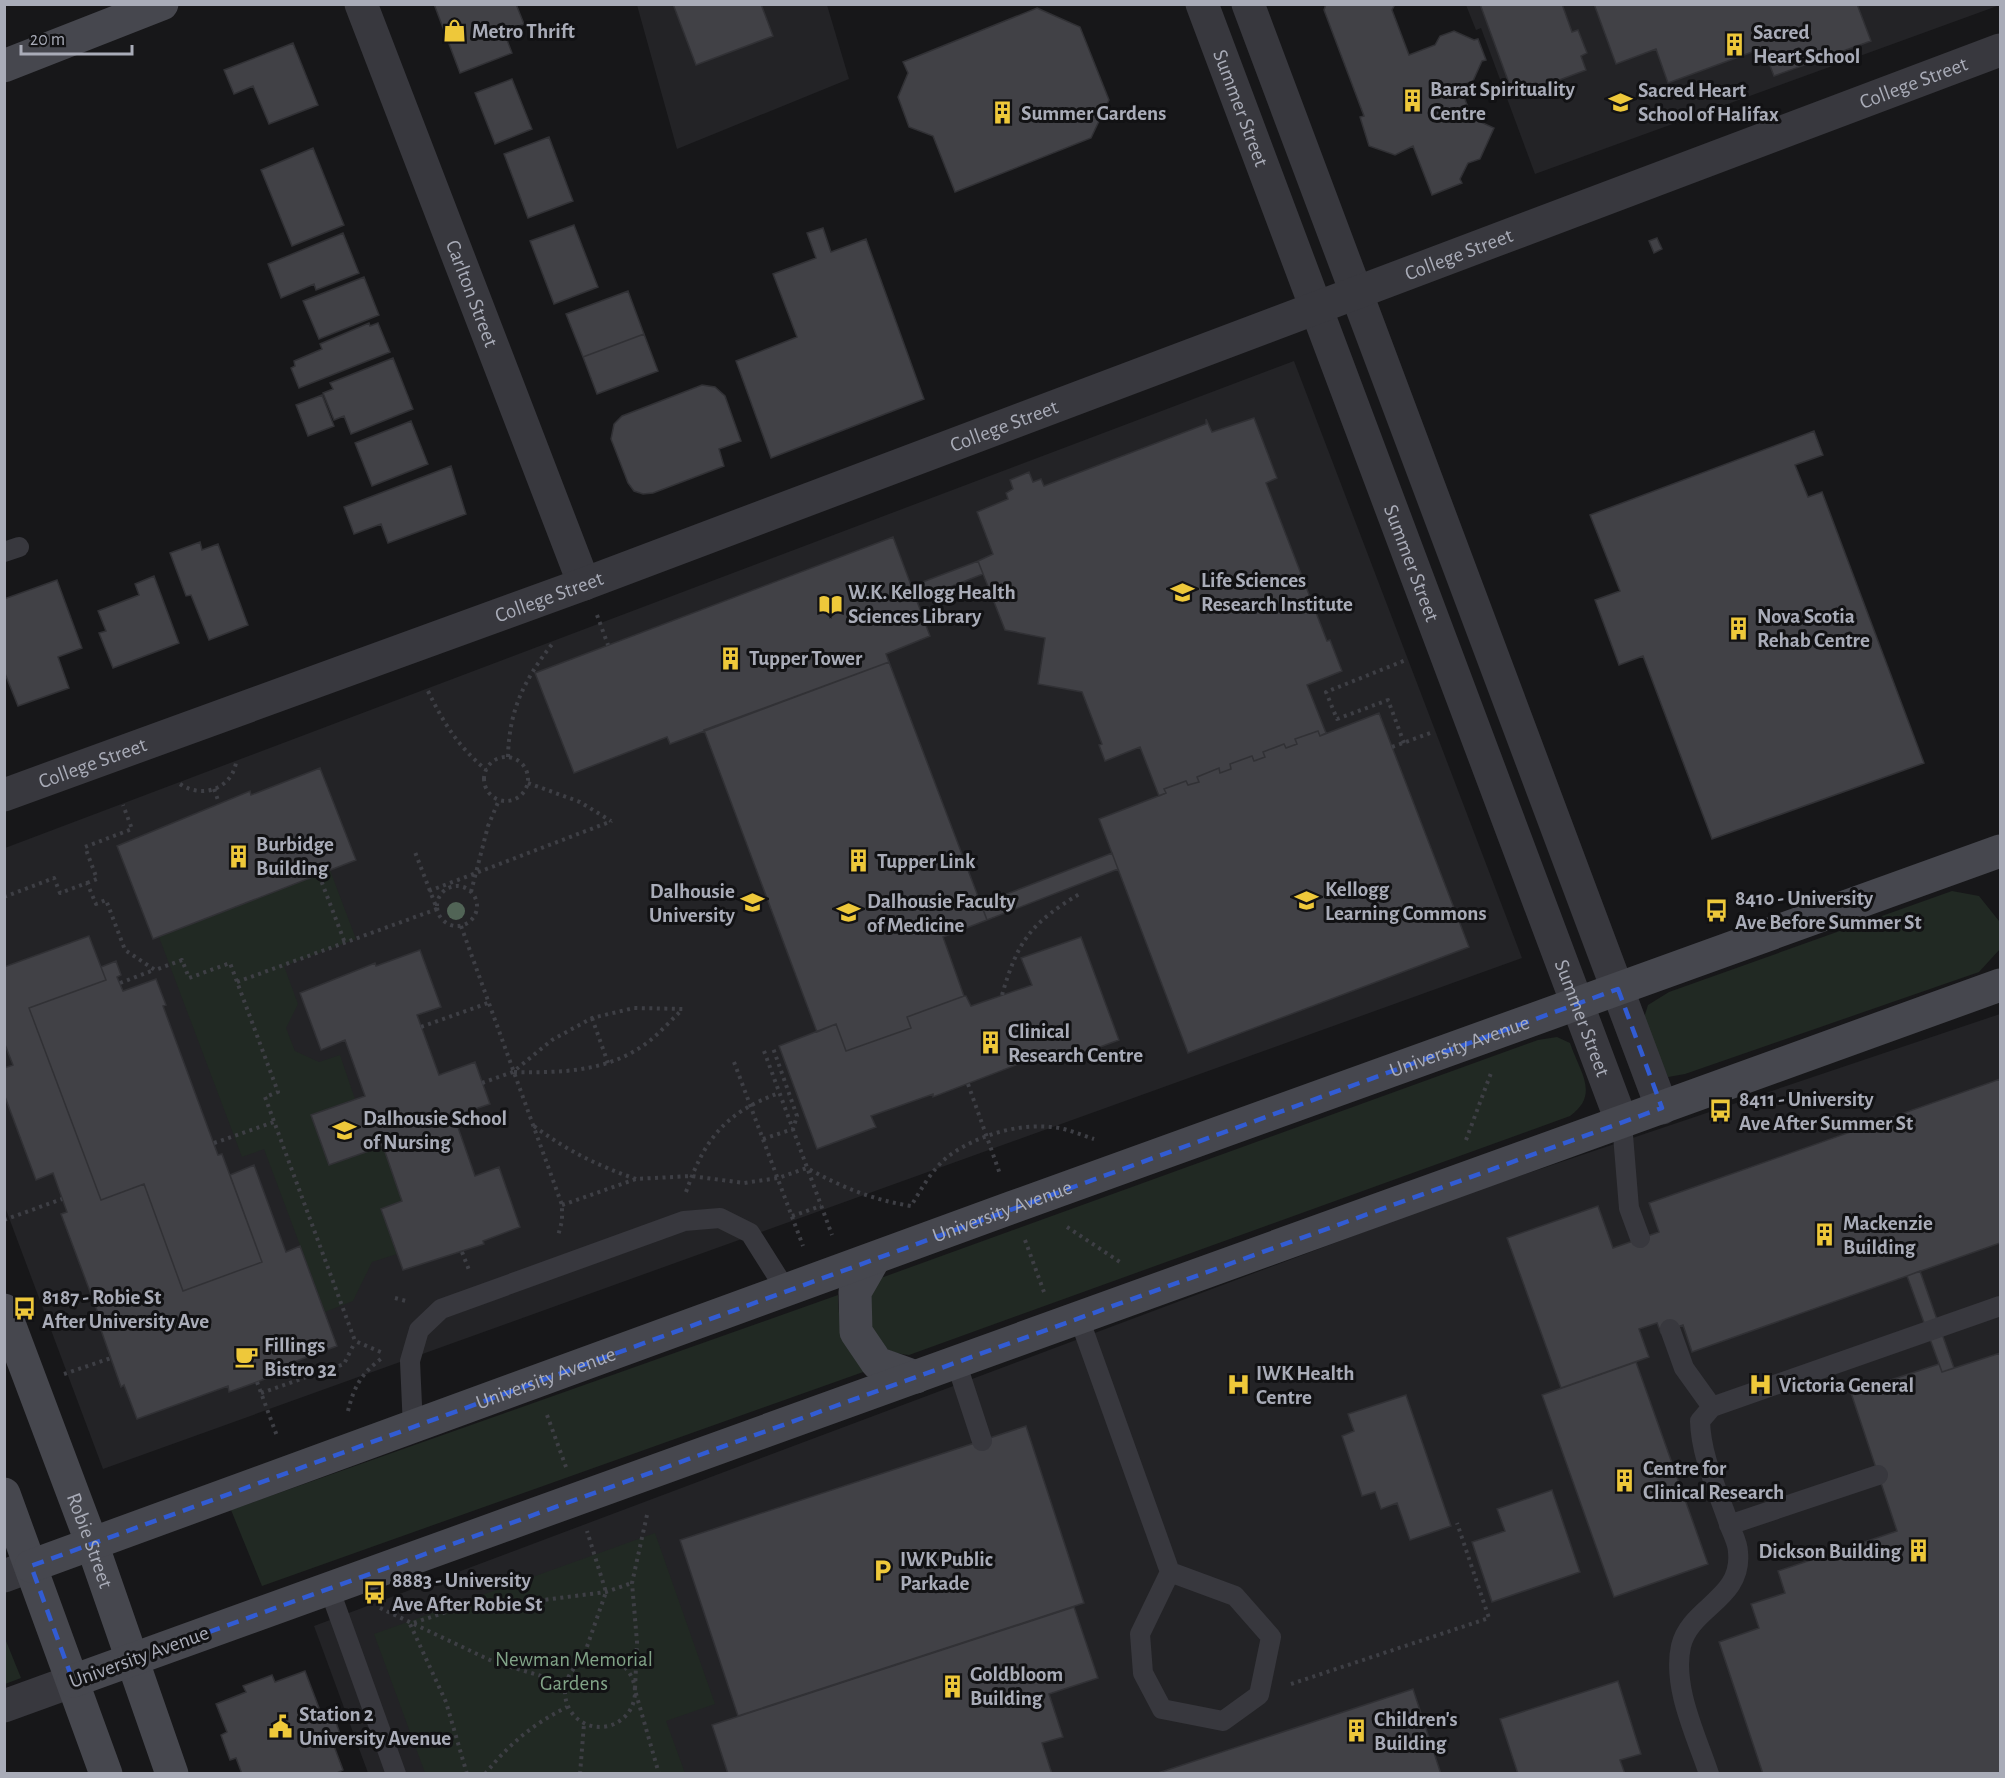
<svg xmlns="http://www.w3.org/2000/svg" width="2005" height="1778" viewBox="0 0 2005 1778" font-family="'Alegreya Sans',sans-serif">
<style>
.built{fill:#232326}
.green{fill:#212923}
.building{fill:#414146;stroke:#313135;stroke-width:1.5}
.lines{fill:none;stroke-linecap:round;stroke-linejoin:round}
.path{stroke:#3e3f45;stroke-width:4;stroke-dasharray:3 4.5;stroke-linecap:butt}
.lane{stroke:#38383e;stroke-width:20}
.street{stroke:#38383e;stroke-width:33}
.secondary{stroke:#46474e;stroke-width:33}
.tree{fill:#516456}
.marked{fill:none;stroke:#325cd3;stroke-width:4.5;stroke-dasharray:12 8;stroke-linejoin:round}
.labels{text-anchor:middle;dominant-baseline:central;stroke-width:6;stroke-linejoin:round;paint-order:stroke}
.poi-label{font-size:21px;font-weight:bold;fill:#a9acb8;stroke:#121214;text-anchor:start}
.street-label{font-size:21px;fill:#a9acb8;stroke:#121214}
.park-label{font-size:21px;fill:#81a387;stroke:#121214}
</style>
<rect width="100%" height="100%" fill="#171719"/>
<!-- built -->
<path class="built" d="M637,5H827L849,79L677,149Z
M1466,5H2000L1535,174L1481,28L1476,30Z
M1294,361L1522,958L103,1469L5,1207V848Z
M2000,1014V1773H368L314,1626L1457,1197Z"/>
<!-- green -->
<path class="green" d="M330,870L356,939L284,966L298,1004L286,1028L295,1051L319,1062L340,1055L355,1099L311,1115L329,1164L383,1146L402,1201L381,1209L397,1254L372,1262L353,1301L325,1312L264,1149L242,1157L159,937Z
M1952,891L1979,896L1999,921L2000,949L1979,972L1685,1074L1668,1077L1643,1021L1648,1005L1669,992Z
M1557,1037L1570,1043C1580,1073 1600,1094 1570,1116L909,1355C868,1351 871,1325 869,1292L878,1279L1538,1040Z
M838,1295C838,1330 847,1343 866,1371L262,1586L231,1510Z
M655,1533L715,1704L666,1721L685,1773H425L374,1634Z
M4,1636L21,1678L5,1684H4Z"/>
<!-- building -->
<path class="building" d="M434,4H516L524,24L504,32L512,53L460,73Z
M673,4H761L773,36L696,65Z
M1326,4H1395L1392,10L1409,55L1435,45L1440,36L1454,31L1474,40L1478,39L1486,60L1482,61L1473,81L1460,86L1472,118L1494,128L1480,159L1468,163L1460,179L1462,183L1432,195L1413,146L1395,155L1369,146L1360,117L1364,116L1324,10Z
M1480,4H1562L1572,32L1578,30L1587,53L1581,56L1586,70L1514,97Z
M1594,4H1857L1871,41L1774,76L1763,48L1668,83L1656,49L1616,64Z
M1037,8L1080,27L1109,100L1091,138L955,192L933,136L909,127L898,97L908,73L903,62Z
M293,43L318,105L269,124L253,86L234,94L224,70Z
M512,79L532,129L495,144L475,93Z
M549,137L573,201L528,218L504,154Z
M313,148L344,225L292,246L261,170Z
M574,225L598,287L554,304L530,241Z
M823,228L831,252L866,239L924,399L771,458L736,361L797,337L773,274L816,258L807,233Z
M343,233L359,273L316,290L314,284L281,298L268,264Z
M1657,238L1662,249L1654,253L1649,241Z
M364,277L379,315L319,339L303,301Z
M628,291L644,334L583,357L566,314Z
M369,323L370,326L378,323L390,352L299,388L291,368L295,366L294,361L322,349L320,344Z
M644,334L658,371L597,394L583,357Z
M393,358L413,409L351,434L344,416L334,420L323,393L333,389L330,383Z
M702,385L715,387L725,396L741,441L719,449L724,466L653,493L643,494L634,491L628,483L611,439L614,424L622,416Z
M322,395L334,426L308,436L296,405Z
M1254,418L1277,478L1266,483L1327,641L1330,640L1342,671L1307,685L1326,733L1320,736L1318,731L1295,739L1297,744L1286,748L1284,744L1263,752L1265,757L1254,761L1252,756L1230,764L1231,769L1220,773L1219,768L1197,777L1199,782L1188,785L1186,781L1164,789L1166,793L1159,796L1140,747L1105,761L1099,745L1102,744L1082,692L1038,684L1045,638L1005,630L978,561L993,554L977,512L1008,499L1006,493L1013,489L1010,480L1029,472L1033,482L1041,479L1044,486L1206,424V419L1212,432Z
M411,421L428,464L372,486L355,443Z
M1814,431L1823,455L1795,465L1808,497L1822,492L1924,763L1712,839L1643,656L1619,665L1595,600L1620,591L1590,515Z
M1814,431L1823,455L1795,465L1808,497L1822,492L1924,763L1712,839L1643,656L1619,665L1595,600L1620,591L1590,515Z
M451,466L466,514L388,543L381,524L354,534L344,507Z
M893,537L930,636L886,654L889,662L670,744L667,737L574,773L535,673Z
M200,542L202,550L218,544L248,625L209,640L191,595L186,596L170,553Z
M978,561L983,574L917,600L912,586Z
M154,576L179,643L113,668L99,633L106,631L98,611L139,595L135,584Z
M57,580L82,648L58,657L69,688L18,706L4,671V599Z
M889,662L987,920L943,937L964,996L907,1017L911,1028L846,1051L836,1024L817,1032L704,730Z
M1379,713L1469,947L1188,1053L1099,819L1166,793L1164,789L1186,781L1188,785L1199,782L1197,777L1219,768L1220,773L1231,769L1230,764L1252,756L1254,761L1265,757L1263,752L1284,744L1286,748L1297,744L1295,739L1318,731L1320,736Z
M320,768L356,860L153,939L117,846L250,791L251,795Z
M1112,853L1118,869L987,920L981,904Z
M89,936L106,980L29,1008L101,1200L144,1184L183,1291L262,1262L230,1175L254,1165L286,1252L300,1246L337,1346L283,1366L285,1371L257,1382L229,1392L228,1386L137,1419L124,1385L121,1387L101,1330L104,1329L61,1214L67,1212L53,1173L36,1180L4,1094V1068L13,1065L4,1042V967Z
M1081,937L1119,1040L1059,1062L1055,1050L933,1097V1094L871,1116L876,1127L817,1149L779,1046L836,1024L846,1051L911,1028L907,1017L964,996H966L971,1006L1032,985L1021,958Z
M420,950L441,1007L417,1015L439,1075L475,1062L490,1104L454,1116L475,1176L499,1167L520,1227L483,1241L484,1244L403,1270L381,1209L402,1201L383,1146L329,1165L311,1115L365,1096L345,1040L321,1050L300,993L375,963L376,966Z
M116,961L121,975L117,977L123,991L156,979L166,1005L163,1006L218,1155L222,1154L262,1262L183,1291L144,1184L101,1200L29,1008L106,980L101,967Z
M2000,1079V1243L1692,1352L1683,1325L1661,1333L1657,1323L1639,1329L1649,1357L1561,1388L1507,1238L1598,1206L1613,1248L1659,1232L1649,1203Z
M1920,1271L1954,1368L1942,1372L1907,1276Z
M2000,1353V1774H1763L1719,1642L1759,1628L1751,1604L1785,1593L1778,1571L1897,1531L1851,1393L1939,1364L1942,1372Z
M1636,1362L1708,1564L1614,1597L1542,1395Z
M1406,1395L1451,1526L1410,1540L1397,1503L1381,1509L1375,1492L1362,1496L1342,1436L1354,1431L1348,1414Z
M1026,1426L1084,1603L738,1716L680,1540Z
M1552,1490L1580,1572L1492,1602L1472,1542L1505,1531L1497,1509Z
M1074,1607L1098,1678L1049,1694L1063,1737L1042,1743L1052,1774H728L712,1725Z
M305,1671L324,1721L334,1717L343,1742L334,1746L343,1770L335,1774H242L236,1758L230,1760L221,1735L227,1732L216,1704L246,1692L243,1686L272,1675L275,1682Z
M1618,1681L1641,1754L1620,1760L1625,1774H1518L1500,1719Z
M1413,1689L1441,1774H1155Z"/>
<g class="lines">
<!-- path -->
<path class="path" d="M597,615L608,645
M428,691C444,724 458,746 486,770
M1404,743L1388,700L1337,719L1326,692L1406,660
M1392,747L1433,732
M508,757C509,710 524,680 553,643
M484 779a22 22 0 1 1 44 0a22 22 0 1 1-44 0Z
M528,783L580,802L611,821
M180,784C202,799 231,789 236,763
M214,789L219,803
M319,875L345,943
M87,883L97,879L85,847L132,829L123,805
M437 906a20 20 0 1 1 40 0a20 20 0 1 1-40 0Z
M429,891L612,821
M471,892L488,826L499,800
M4,897L54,878L60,893L87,883L96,904L106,900L125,950L155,970L182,960L189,978L230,963L278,1092L265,1097L355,1341L383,1353
M461,926L562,1205V1221L558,1236
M237,982L437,909L415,852
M120,983L154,970
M1002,995C1018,940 1031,923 1081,893
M592,1018L608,1063
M421,1027L488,1003
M764,1051L832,1235
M734,1062L803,1246
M514,1072C561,1073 609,1072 648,1042C660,1033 671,1020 682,1010
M482,1083L513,1072L552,1040L592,1018L634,1008L683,1009
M968,1084L1000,1174
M534,1126C566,1150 598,1166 636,1179
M763,1139L793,1129L797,1116L773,1048
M1466,1140L1491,1073
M214,1143L274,1122
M686,1192C705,1138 725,1113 779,1093
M562,1205L636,1179L691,1176L744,1183L778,1178L807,1168C841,1187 873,1200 911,1206C922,1188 934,1165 953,1153C983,1133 1024,1122 1059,1128C1070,1130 1082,1135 1094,1139
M792,1216L821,1206
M4,1220L62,1199
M1067,1227L1123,1264
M1025,1240L1044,1292
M462,1252L469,1270
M395,1298L406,1301
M64,1374L111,1358
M257,1382L277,1436
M261,1393L344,1364L355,1342
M348,1411C354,1386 362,1373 382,1358
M547,1415L566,1467
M647,1515L632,1583L637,1642L635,1690L659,1774
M380,1608L494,1662L565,1683
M565 1692a35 35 0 1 1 70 0a35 35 0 1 1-70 0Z
M582,1661L606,1592L587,1531
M1291,1684L1489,1618L1457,1523
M467,1774L446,1702L410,1624L474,1603L512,1604L606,1592L632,1583
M485,1774C509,1744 533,1724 567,1707
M515,1774H523
M580,1774L584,1724"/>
<!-- lane -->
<path class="lane" d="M4,552L19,547
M1622,1123L1629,1208L1640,1238
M1079,1318L1170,1572L1140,1634L1143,1673L1162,1709L1223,1721L1259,1695L1271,1637L1235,1596L1170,1572
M1670,1329L1684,1368L1712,1407
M956,1362L982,1441
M413,1428L410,1361L419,1330L441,1309L684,1221L720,1218L750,1233L786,1290
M1729,1525L1878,1475
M329,1588L396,1774
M1709,1774C1696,1735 1672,1687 1681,1646C1690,1607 1743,1599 1738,1552C1738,1542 1731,1531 1728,1521C1717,1489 1701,1456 1700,1421L1712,1407L2000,1306"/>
<!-- street -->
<g class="street">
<path id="s1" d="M361,4L584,584"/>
<path id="s2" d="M1202,4L1622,1123"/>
<path d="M1248,4L1662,1108"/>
<path id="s3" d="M4,795L584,584L2000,50"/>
<path d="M4,1576L31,1566"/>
<path d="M4,1706L73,1681"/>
</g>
<!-- secondary -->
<g class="secondary">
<path d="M4,66L162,4"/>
<path d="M874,1259L855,1292L856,1332L877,1363L916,1377"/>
<path id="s4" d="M4,1310L92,1544L172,1774"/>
<path d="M4,1494L106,1774"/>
<path id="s5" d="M31,1566L1013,1207L2000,851"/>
<path d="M73,1681L2000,985"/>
</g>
</g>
<!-- trees -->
<circle class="tree" cx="456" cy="911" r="9"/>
<!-- marked area -->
<path class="marked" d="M1618,989L1662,1108L73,1681L31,1566Z"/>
<!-- icons -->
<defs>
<symbol id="shop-bare" viewBox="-9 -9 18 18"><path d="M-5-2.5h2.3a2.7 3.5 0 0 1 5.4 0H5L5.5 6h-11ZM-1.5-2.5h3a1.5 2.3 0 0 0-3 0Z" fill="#eec83a" stroke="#121214" stroke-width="2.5" paint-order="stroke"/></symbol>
<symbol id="building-bare" viewBox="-9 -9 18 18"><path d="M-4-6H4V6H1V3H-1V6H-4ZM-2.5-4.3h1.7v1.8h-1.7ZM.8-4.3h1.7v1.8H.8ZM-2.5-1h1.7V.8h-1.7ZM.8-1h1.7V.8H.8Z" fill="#eec83a" stroke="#121214" stroke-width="2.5" paint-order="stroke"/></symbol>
<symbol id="school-bare" viewBox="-9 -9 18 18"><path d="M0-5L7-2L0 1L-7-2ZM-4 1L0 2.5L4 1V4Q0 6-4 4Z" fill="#eec83a" stroke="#121214" stroke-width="2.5" paint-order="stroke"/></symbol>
<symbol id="university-bare" viewBox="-9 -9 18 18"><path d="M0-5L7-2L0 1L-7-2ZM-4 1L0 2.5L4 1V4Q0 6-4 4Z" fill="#eec83a" stroke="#121214" stroke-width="2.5" paint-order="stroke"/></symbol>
<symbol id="library-bare" viewBox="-9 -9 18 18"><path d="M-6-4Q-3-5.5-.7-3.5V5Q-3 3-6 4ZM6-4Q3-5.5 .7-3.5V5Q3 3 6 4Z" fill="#eec83a" stroke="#121214" stroke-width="2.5" paint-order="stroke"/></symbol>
<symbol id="bus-bare" viewBox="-9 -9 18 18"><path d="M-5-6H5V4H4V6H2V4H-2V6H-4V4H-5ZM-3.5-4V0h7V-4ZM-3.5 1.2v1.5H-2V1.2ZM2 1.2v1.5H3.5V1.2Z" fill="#eec83a" stroke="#121214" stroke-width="2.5" paint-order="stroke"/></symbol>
<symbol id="cafe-bare" viewBox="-9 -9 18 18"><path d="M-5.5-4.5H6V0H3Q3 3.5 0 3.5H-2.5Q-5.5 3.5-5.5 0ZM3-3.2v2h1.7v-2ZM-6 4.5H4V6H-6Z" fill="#eec83a" stroke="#121214" stroke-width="2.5" paint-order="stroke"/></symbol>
<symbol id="hospital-bare" viewBox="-9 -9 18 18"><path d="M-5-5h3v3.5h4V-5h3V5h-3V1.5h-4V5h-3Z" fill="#eec83a" stroke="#121214" stroke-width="2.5" paint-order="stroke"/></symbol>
<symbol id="parking-bare" viewBox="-9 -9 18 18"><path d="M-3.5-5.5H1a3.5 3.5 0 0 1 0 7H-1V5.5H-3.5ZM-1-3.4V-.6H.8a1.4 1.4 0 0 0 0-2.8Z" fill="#eec83a" stroke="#121214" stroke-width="2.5" paint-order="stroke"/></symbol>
<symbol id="civic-bare" viewBox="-9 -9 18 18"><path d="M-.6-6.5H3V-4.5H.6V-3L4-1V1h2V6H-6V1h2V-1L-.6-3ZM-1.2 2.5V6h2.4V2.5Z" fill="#eec83a" stroke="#121214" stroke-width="2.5" paint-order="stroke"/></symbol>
</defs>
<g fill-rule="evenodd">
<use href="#shop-bare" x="438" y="14" width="33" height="33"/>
<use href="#building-bare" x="1718" y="28" width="33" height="33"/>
<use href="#building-bare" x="1396" y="84" width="33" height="33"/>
<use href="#school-bare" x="1604" y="86" width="33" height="33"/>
<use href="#building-bare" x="986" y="96" width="33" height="33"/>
<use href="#university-bare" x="1166" y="576" width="33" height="33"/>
<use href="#library-bare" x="814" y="588" width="33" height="33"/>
<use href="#building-bare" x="1722" y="612" width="33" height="33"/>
<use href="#building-bare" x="714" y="642" width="33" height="33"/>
<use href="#building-bare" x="222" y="840" width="33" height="33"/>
<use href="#building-bare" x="842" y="844" width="33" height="33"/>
<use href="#university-bare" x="1290" y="884" width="33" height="33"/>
<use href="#university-bare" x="736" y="886" width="33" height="33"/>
<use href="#bus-bare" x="1700" y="894" width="33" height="33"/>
<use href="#university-bare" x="832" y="896" width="33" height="33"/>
<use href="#building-bare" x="974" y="1026" width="33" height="33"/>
<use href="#bus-bare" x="1704" y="1094" width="33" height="33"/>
<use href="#university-bare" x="328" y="1114" width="33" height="33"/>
<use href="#building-bare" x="1808" y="1218" width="33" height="33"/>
<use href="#bus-bare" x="8" y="1292" width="33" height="33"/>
<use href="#cafe-bare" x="230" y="1340" width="33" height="33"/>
<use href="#hospital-bare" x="1222" y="1368" width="33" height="33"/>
<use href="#hospital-bare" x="1744" y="1368" width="33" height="33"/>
<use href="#building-bare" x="1608" y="1464" width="33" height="33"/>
<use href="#building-bare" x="1902" y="1534" width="33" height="33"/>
<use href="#parking-bare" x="866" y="1554" width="33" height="33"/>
<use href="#bus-bare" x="358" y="1576" width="33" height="33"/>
<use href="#building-bare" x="936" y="1670" width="33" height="33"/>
<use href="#civic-bare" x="264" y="1710" width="33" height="33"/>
<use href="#building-bare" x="1340" y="1714" width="33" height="33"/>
</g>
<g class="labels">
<!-- poi labels -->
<g class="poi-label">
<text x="472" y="31">Metro Thrift</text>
<text x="1753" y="32">Sacred<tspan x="1753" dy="24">Heart School</tspan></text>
<text x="1430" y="89">Barat Spirituality<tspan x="1430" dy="24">Centre</tspan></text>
<text x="1638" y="90">Sacred Heart<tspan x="1638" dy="24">School of Halifax</tspan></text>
<text x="1021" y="113">Summer Gardens</text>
<text x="1201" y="580">Life Sciences<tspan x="1201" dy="24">Research Institute</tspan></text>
<text x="848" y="592">W.K. Kellogg Health<tspan x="848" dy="24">Sciences Library</tspan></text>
<text x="1757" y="616">Nova Scotia<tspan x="1757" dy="24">Rehab Centre</tspan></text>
<text x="749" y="658">Tupper Tower</text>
<text x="256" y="844">Burbidge<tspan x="256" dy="24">Building</tspan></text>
<text x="877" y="861">Tupper Link</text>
<text x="1325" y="889">Kellogg<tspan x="1325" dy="24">Learning Commons</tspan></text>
<text x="735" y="891" text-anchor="end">Dalhousie<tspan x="735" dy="24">University</tspan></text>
<text x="1735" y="898">8410 - University<tspan x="1735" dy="24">Ave Before Summer St</tspan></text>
<text x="867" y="901">Dalhousie Faculty<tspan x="867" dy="24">of Medicine</tspan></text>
<text x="1008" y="1031">Clinical<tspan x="1008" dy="24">Research Centre</tspan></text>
<text x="1739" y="1099">8411 - University<tspan x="1739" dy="24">Ave After Summer St</tspan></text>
<text x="363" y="1118">Dalhousie School<tspan x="363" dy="24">of Nursing</tspan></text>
<text x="1843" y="1223">Mackenzie<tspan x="1843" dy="24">Building</tspan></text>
<text x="42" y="1297">8187 - Robie St<tspan x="42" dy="24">After University Ave</tspan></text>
<text x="264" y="1345">Fillings<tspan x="264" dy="24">Bistro 32</tspan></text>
<text x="1256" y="1373">IWK Health<tspan x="1256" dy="24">Centre</tspan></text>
<text x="1779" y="1385">Victoria General</text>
<text x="1643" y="1468">Centre for<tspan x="1643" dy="24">Clinical Research</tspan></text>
<text x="1901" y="1551" text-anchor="end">Dickson Building</text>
<text x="900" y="1559">IWK Public<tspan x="900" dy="24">Parkade</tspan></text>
<text x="392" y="1580">8883 - University<tspan x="392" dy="24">Ave After Robie St</tspan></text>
<text x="970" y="1674">Goldbloom<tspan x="970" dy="24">Building</tspan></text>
<text x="299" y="1714">Station 2<tspan x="299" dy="24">University Avenue</tspan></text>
<text x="1374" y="1719">Children's<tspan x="1374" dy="24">Building</tspan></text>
</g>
<!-- street labels -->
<g class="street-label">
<text stroke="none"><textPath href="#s3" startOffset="2038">College Street</textPath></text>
<text stroke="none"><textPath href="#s2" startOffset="111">Summer Street</textPath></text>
<text stroke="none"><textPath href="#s3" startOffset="1552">College Street</textPath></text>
<text stroke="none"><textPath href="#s1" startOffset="310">Carlton Street</textPath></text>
<text stroke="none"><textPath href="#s3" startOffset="1066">College Street</textPath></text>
<text stroke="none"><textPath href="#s2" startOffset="597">Summer Street</textPath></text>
<text stroke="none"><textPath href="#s3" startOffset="580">College Street</textPath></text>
<text stroke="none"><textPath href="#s3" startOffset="94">College Street</textPath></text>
<text stroke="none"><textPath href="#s2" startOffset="1083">Summer Street</textPath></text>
<text stroke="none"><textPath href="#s5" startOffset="1520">University Avenue</textPath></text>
<text stroke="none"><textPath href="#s5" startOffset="1034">University Avenue</textPath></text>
<text stroke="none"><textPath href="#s5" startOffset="548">University Avenue</textPath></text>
<text stroke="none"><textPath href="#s4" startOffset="246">Robie Street</textPath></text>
<text transform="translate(139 1657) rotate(-20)">University Avenue</text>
</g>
<!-- park labels -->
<g class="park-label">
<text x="574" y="1659">Newman Memorial<tspan x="574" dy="24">Gardens</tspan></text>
</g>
</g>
<!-- border -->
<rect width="2005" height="1778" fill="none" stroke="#a9acb8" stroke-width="12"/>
<!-- scale -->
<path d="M21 45v9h111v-9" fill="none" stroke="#a9acb8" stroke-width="3"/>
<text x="30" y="45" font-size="18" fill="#a9acb8" stroke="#121214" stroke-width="4.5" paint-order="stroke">20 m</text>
</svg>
